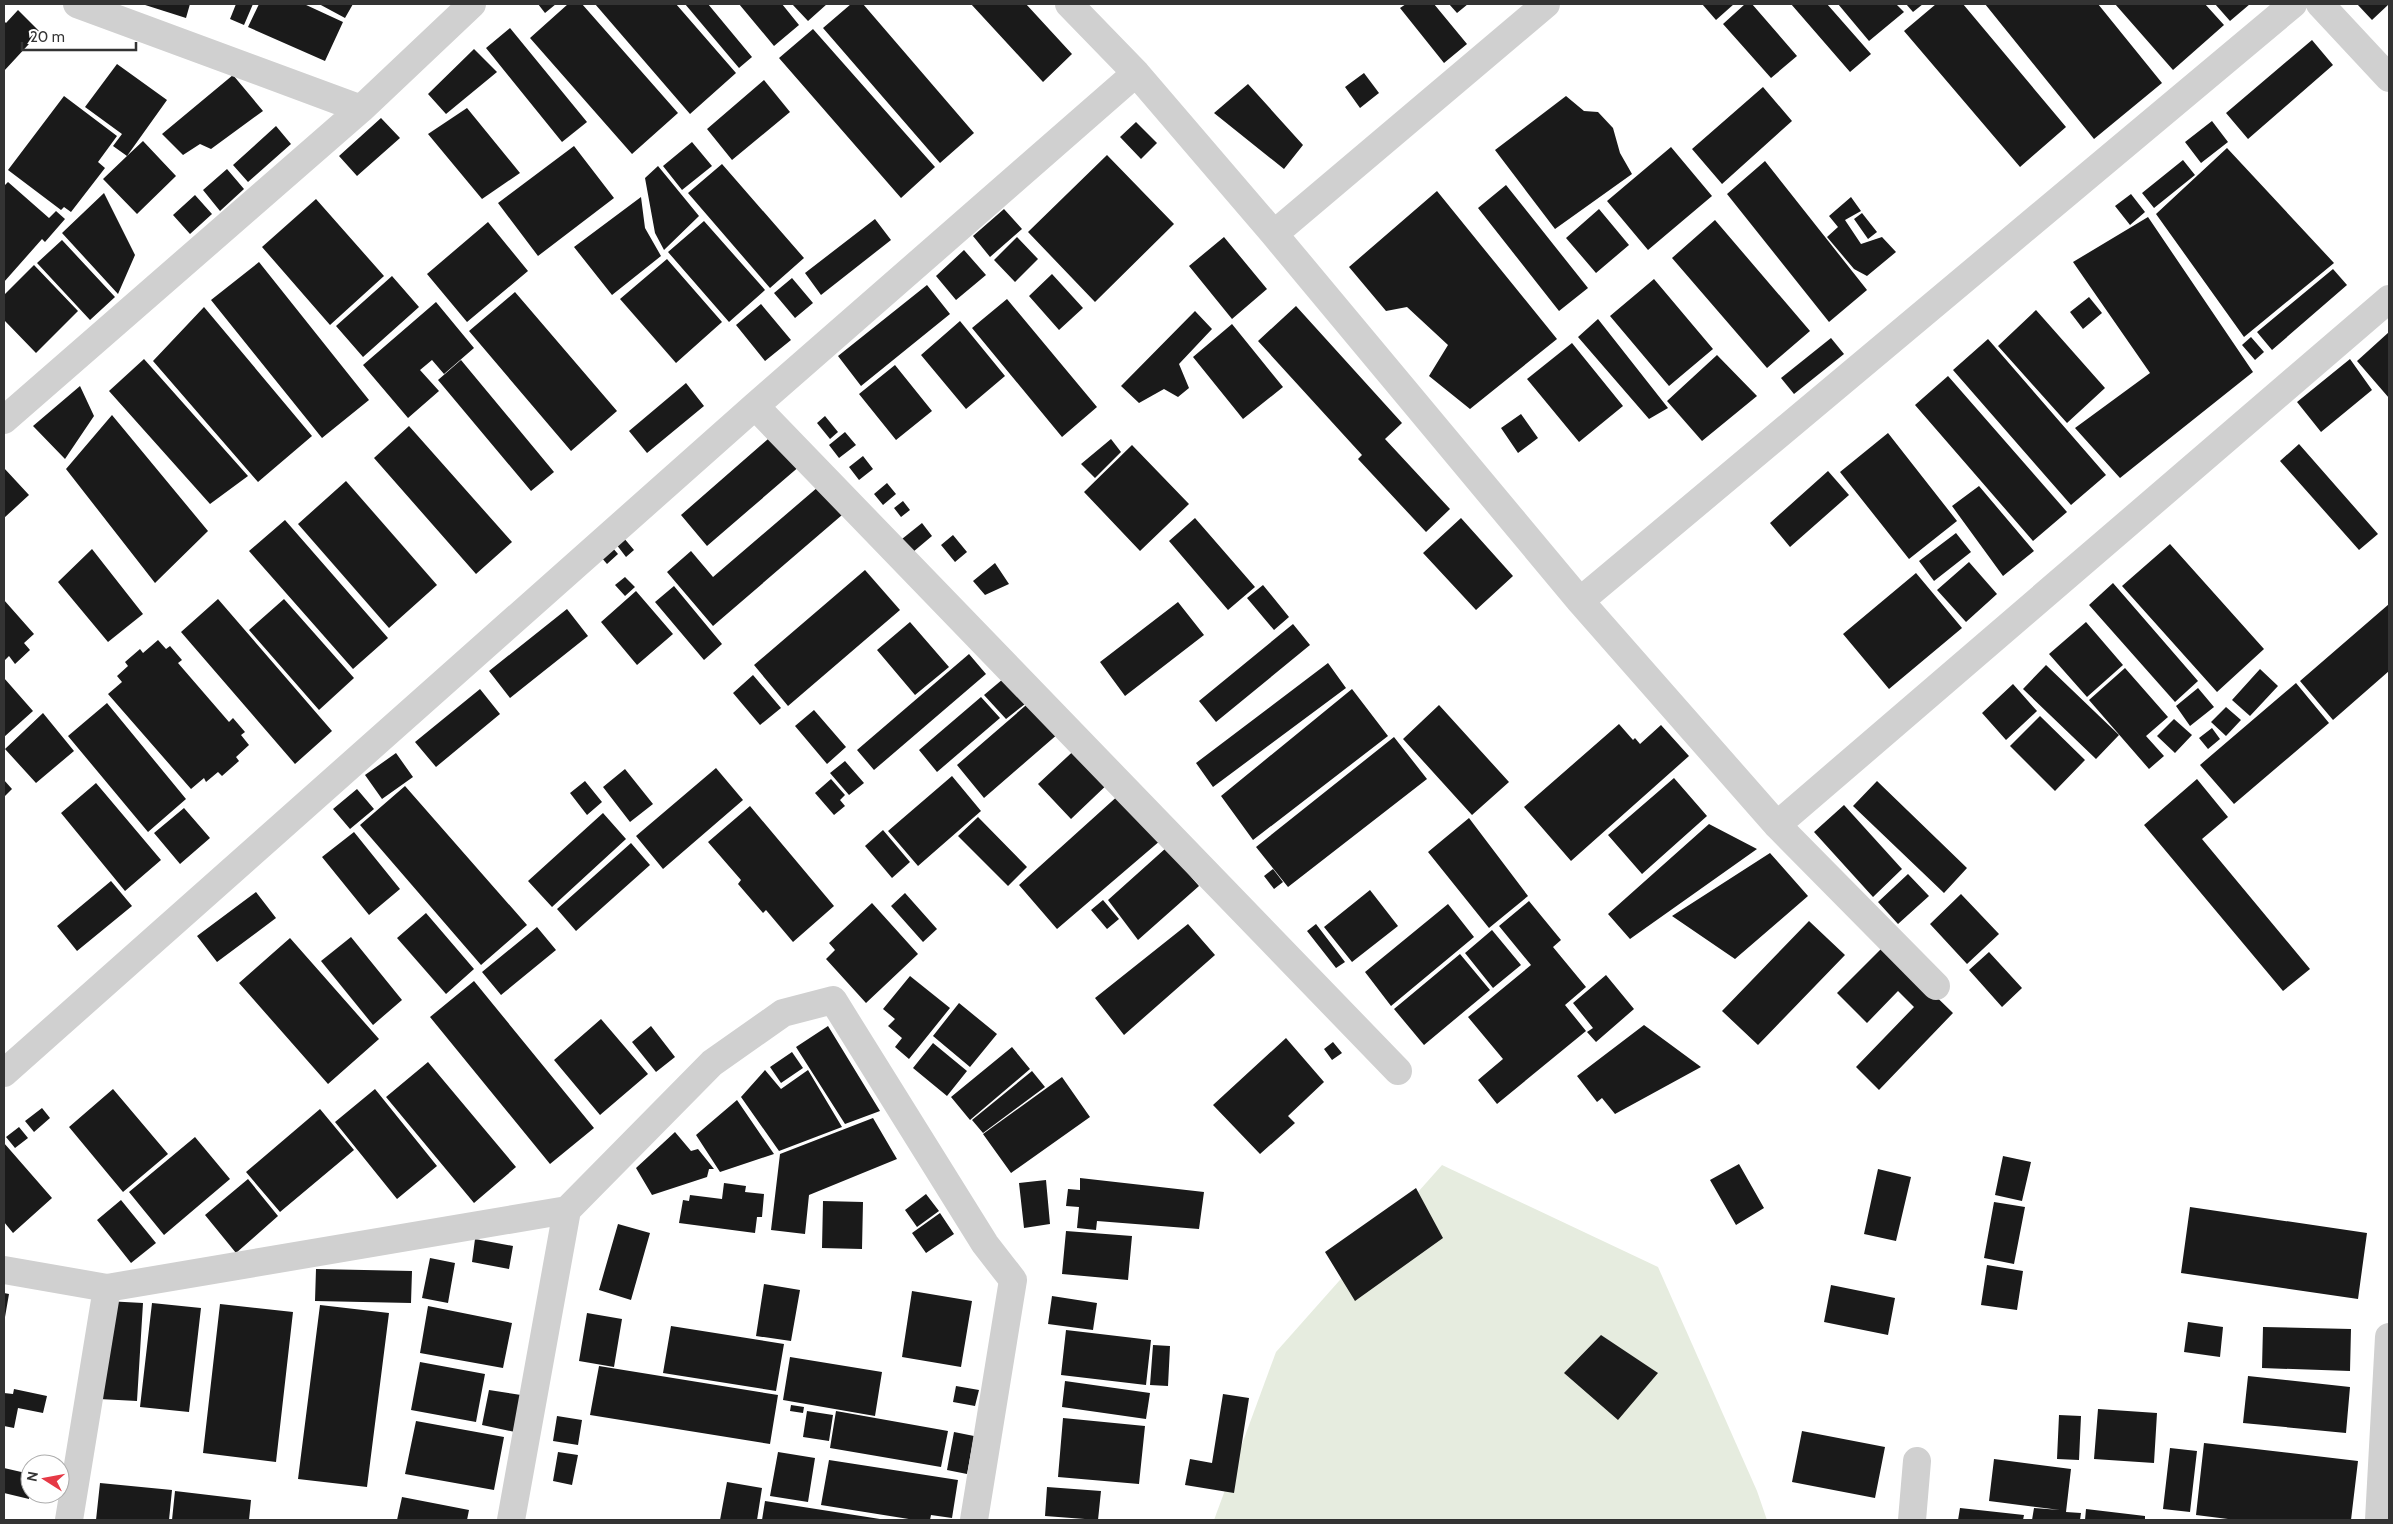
<svg xmlns="http://www.w3.org/2000/svg" width="2393" height="1524" viewBox="0 0 2393 1524" font-family="Cabin,sans-serif">
<style>
.green{fill:#e6ecdf}
.building{fill:#1a1a1a}
.lines{fill:none;stroke-linecap:round;stroke-linejoin:round}
.minor{stroke:#d0d0d0;stroke-width:28}
</style>
<rect width="100%" height="100%" fill="#fff"/>
<!-- green -->
<path class="green" d="M1442,1165L1658,1267L1757,1491L1767,1520H1214L1276,1352Z"/>
<!-- building -->
<path class="building" d="M142,4H190L186,18Z
M236,4H253L244,25L230,19Z
M259,4H304L343,22L325,61L248,27Z
M319,4H353L345,18Z
M538,4H556L545,13Z
M568,4H582L678,113L632,154L530,38Z
M595,4H676L736,73L690,114Z
M685,4H708L752,57L739,68Z
M739,4H782L799,25L774,46Z
M792,4H827L808,21Z
M851,4H863L974,133L940,163L823,28Z
M971,4H1026L1072,54L1043,82Z
M1406,4H1434L1467,44L1444,63L1400,8Z
M1449,4H1468L1457,13Z
M1702,4H1734L1716,20Z
M1745,4H1752L1797,56L1771,78L1723,24Z
M1791,4H1827L1871,54L1850,72Z
M1838,4H1896L1904,12L1869,41Z
M1906,4H1923L1913,12Z
M1936,4H1963L2066,127L2020,167L1904,31Z
M1985,4H2098L2162,83L2094,139Z
M2115,4H2205L2224,25L2173,70Z
M2215,4H2250L2230,21Z
M2357,4H2389L2372,20Z
M18,10L40,32L4,71V21L6,23Z
M510,28L587,122L562,142L486,48Z
M813,29L935,167L901,198L779,58Z
M2312,40L2333,65L2248,139L2226,113Z
M474,49L497,72L446,114L428,94Z
M117,64L167,100L127,156L143,141L176,176L137,214L103,179L127,156L113,146L122,134L85,107Z
M1364,73L1379,93L1360,108L1345,87Z
M233,75L263,111L211,149L200,144L183,155L162,134Z
M764,80L790,112L732,160L707,129Z
M1248,84L1303,145L1284,169L1214,113Z
M1763,87L1792,121L1722,184L1692,149Z
M64,96L117,136L98,162L105,168L71,212L64,207L61,210L8,170Z
M1566,96L1584,111L1598,112L1613,128L1620,153L1632,174L1555,229L1495,150Z
M467,108L520,173L482,199L428,134Z
M381,118L400,138L357,176L339,156Z
M2212,121L2228,142L2201,163L2185,142Z
M1136,122L1157,143L1141,159L1120,137Z
M276,126L291,144L248,182L233,165Z
M692,142L712,166L682,190L663,166Z
M574,146L614,198L538,256L498,203Z
M1671,147L1712,196L1648,250L1607,201Z
M2227,148L2334,263L2244,337L2156,214Z
M1107,155L1174,224L1095,302L1028,232Z
M2183,160L2195,175L2154,208L2142,193Z
M1765,161L1867,290L1829,322L1727,194Z
M722,164L804,258L770,288L688,193Z
M658,166L699,216L664,250L655,233L645,178Z
M227,169L244,189L220,211L203,190Z
M8,182L49,218L56,211L65,219L45,242L42,239L4,282V186Z
M1506,185L1588,288L1559,311L1478,208Z
M1437,191L1557,339L1470,409L1429,376L1448,345L1407,307L1386,311L1349,267Z
M104,193L135,255L118,294L62,233Z
M2131,194L2145,212L2130,225L2115,206Z
M195,195L212,214L190,234L173,215Z
M641,197L645,228L661,256L612,295L574,247Z
M1851,197L1861,211L1845,220L1861,244L1882,237L1896,252L1867,276L1854,269L1827,237L1838,227L1829,216Z
M316,199L384,276L330,325L262,247Z
M1004,209L1022,229L990,257L973,236Z
M1599,209L1629,245L1596,273L1566,238Z
M1862,213L1877,232L1868,239L1854,219Z
M2148,217L2253,372L2120,478L2075,428L2150,373L2073,262Z
M875,219L891,240L821,295L805,273Z
M1715,220L1810,331L1767,368L1672,258Z
M704,221L765,290L729,322L668,252Z
M488,222L528,271L467,322L427,274Z
M1017,237L1038,259L1015,282L994,260Z
M1224,237L1267,289L1232,319L1189,266Z
M62,240L115,297L90,320L37,263Z
M964,250L986,275L956,300L936,276Z
M667,259L722,322L676,363L620,299Z
M259,262L369,400L322,438L211,300Z
M34,265L78,311L36,353L4,320V295Z
M2333,269L2347,285L2272,350L2257,332Z
M1052,274L1083,308L1059,330L1029,296Z
M392,276L419,307L363,357L336,326Z
M792,278L813,303L795,318L774,293Z
M1654,279L1713,349L1669,386L1610,316Z
M927,285L950,314L861,386L838,356Z
M515,292L617,411L571,451L469,331Z
M2089,297L2102,313L2083,329L2070,312Z
M1007,299L1097,407L1062,437L972,328Z
M436,302L474,348L444,374L432,360L420,370L439,391L408,418L363,365Z
M761,304L791,340L765,361L736,325Z
M1296,306L1402,423L1385,439L1450,509L1426,532L1358,459L1362,455L1258,341Z
M204,307L312,436L258,482L153,361Z
M2036,310L2105,388L2067,423L1998,346Z
M1195,311L1212,329L1179,364L1189,388L1178,397L1164,389L1139,403L1121,386Z
M1598,319L1668,408L1649,419L1578,337Z
M960,321L1005,376L966,409L921,355Z
M1232,324L1283,387L1243,419L1193,357Z
M2389,332V398L2357,361Z
M2251,337L2264,352L2255,360L2242,345Z
M1831,338L1844,354L1794,394L1781,378Z
M1988,339L2106,475L2071,505L1953,370Z
M1572,343L1623,406L1579,442L1527,379Z
M1717,355L1757,396L1702,441L1667,401Z
M144,359L248,476L210,504L109,391Z
M2350,359L2372,390L2321,432L2297,402Z
M461,360L554,472L531,491L438,380Z
M895,365L932,411L896,440L859,394Z
M1948,376L2067,512L2033,541L1915,405Z
M686,383L704,406L647,453L629,431Z
M80,386L94,416L65,459L33,426Z
M1521,414L1538,438L1518,453L1501,428Z
M112,415L208,531L155,583L66,469Z
M825,416L838,432L830,439L817,423Z
M409,426L512,542L476,574L374,458Z
M845,432L856,445L839,458L829,445Z
M775,433L801,465L707,546L681,515Z
M1888,433L1957,521L1909,559L1840,472Z
M1111,439L1121,452L1095,478L1081,464Z
M2299,444L2378,534L2359,550L2280,461Z
M1132,445L1189,504L1140,551L1084,492Z
M863,456L873,469L859,480L849,467Z
M4,468L29,495L4,518Z
M1828,471L1849,495L1790,547L1770,523Z
M346,481L437,585L389,628L298,524Z
M825,481L849,509L713,626L667,572L691,551L713,577Z
M887,483L896,494L883,505L874,494Z
M1979,486L2034,551L2003,576L1952,506Z
M903,501L910,510L901,517L894,508Z
M1195,518L1255,587L1228,610L1169,541Z
M1461,518L1513,576L1476,610L1423,553Z
M285,520L388,638L353,669L249,551Z
M922,523L932,536L913,552L902,539Z
M1956,533L1971,552L1934,581L1919,561Z
M953,535L967,552L955,562L941,545Z
M623,537L634,550L626,557L616,544Z
M2170,544L2264,649L2217,692L2122,586Z
M612,547L618,554L607,564L601,557Z
M92,549L143,614L108,642L58,582Z
M1969,562L1997,594L1966,622L1937,590Z
M995,563L1009,584L985,595L973,581Z
M865,570L900,610L788,706L754,665Z
M1916,573L1962,628L1889,689L1843,634Z
M625,577L635,587L625,596L615,585Z
M2113,583L2198,681L2175,702L2089,605Z
M1263,585L1289,617L1274,630L1247,598Z
M674,586L722,644L704,660L655,602Z
M636,591L673,634L637,665L601,622Z
M218,599L332,731L295,764L181,632Z
M284,599L354,678L319,710L249,630Z
M4,600L34,634L24,643L30,650L15,664L9,656L4,661Z
M1178,602L1204,635L1125,696L1100,662Z
M2389,604V671L2333,720L2300,681Z
M567,609L588,636L510,698L489,671Z
M910,622L949,667L915,695L877,650Z
M2086,622L2123,665L2087,697L2049,654Z
M1293,624L1310,645L1216,722L1199,701Z
M158,640L166,649L170,646L182,660L178,663L229,722L233,718L245,732L241,735L249,745L236,757L239,761L222,776L218,772L206,782L204,778L191,789L108,694L122,682L117,676L128,666L125,662L140,649L143,653Z
M969,654L986,674L874,770L857,750Z
M1328,663L1346,688L1213,787L1196,763Z
M2046,665L2119,735L2096,759L2023,689Z
M2125,668L2168,717L2146,736L2164,756L2149,769L2089,700Z
M2260,669L2278,686L2250,716L2232,700Z
M753,675L781,708L760,725L733,693Z
M4,678L33,711L4,737Z
M1003,679L1025,704L1006,719L984,695Z
M2296,683L2329,723L2234,804L2200,765Z
M2013,684L2037,711L2006,740L1982,713Z
M2198,688L2214,707L2190,726L2176,706Z
M480,689L500,714L436,767L415,742Z
M1352,689L1388,736L1253,840L1221,796Z
M981,697L1000,718L937,772L919,750Z
M1032,700L1059,733L984,798L957,765Z
M107,703L186,799L148,832L68,736Z
M1439,705L1509,782L1472,815L1403,739Z
M2226,707L2241,720L2226,736L2211,722Z
M814,710L846,747L827,764L795,726Z
M43,713L74,751L36,783L5,749Z
M2040,716L2085,760L2055,791L2010,746Z
M2174,719L2192,735L2175,753L2157,736Z
M1619,724L1633,740L1635,738L1640,744L1661,725L1689,756L1571,861L1524,807Z
M2212,728L2220,739L2208,749L2199,738Z
M1394,737L1427,779L1288,887L1256,847Z
M1081,744L1113,779L1071,819L1038,784Z
M396,753L413,777L382,799L365,775Z
M845,761L864,783L849,795L830,773Z
M716,768L743,800L663,869L636,836Z
M625,769L653,804L630,822L603,787Z
M952,776L981,811L918,866L888,831Z
M1674,778L1707,816L1642,874L1608,835Z
M831,779L845,795L840,800L845,806L834,815L815,793Z
M2197,779L2228,817L2202,839L2310,969L2283,991L2144,825Z
M4,780L12,789L4,797Z
M585,781L602,802L587,815L570,793Z
M1877,781L1967,868L1944,893L1853,806Z
M96,783L161,860L125,891L61,813Z
M405,786L527,925L481,965L360,825Z
M357,789L374,809L350,829L333,809Z
M1121,793L1161,840L1057,929L1019,885Z
M1844,805L1902,869L1873,897L1814,832Z
M750,806L834,906L793,942L766,910L763,913L738,884L741,880L708,842Z
M184,808L210,838L180,864L154,833Z
M603,813L626,839L552,907L528,881Z
M978,817L1027,867L1008,886L958,836Z
M1469,818L1528,896L1489,928L1428,852Z
M1709,824L1757,849L1630,939L1608,914Z
M883,830L910,862L892,878L865,846Z
M354,832L400,889L369,915L322,857Z
M631,843L650,865L576,931L557,909Z
M1166,848L1199,886L1138,940L1108,900Z
M1770,853L1808,896L1735,959L1672,916Z
M1273,869L1283,882L1274,889L1264,876Z
M1908,874L1929,896L1898,924L1878,902Z
M111,881L132,906L77,951L57,926Z
M1370,890L1398,926L1352,962L1324,927Z
M256,892L276,918L217,962L197,936Z
M905,893L937,929L923,942L891,906Z
M1961,894L1999,934L1967,964L1930,924Z
M1103,900L1119,919L1107,929L1091,910Z
M1529,901L1561,940L1553,947L1586,987L1565,1005L1586,1031L1497,1104L1478,1080L1503,1059L1468,1017L1531,965L1499,926Z
M872,903L918,954L866,1003L826,959L835,950L829,943Z
M1448,904L1474,937L1391,1006L1365,972Z
M426,913L474,969L446,994L397,938Z
M1809,921L1845,955L1758,1045L1722,1011Z
M1188,924L1215,955L1124,1035L1095,998Z
M1316,924L1345,962L1336,968L1307,931Z
M537,927L556,950L501,995L482,972Z
M1492,930L1521,965L1493,988L1465,953Z
M351,937L402,1000L373,1025L321,961Z
M290,938L379,1039L328,1084L239,983Z
M1884,946L1953,1013L1879,1090L1856,1067L1914,1007L1898,991L1867,1023L1837,993Z
M1989,952L2022,988L2002,1007L1969,970Z
M1460,954L1490,990L1424,1045L1394,1009Z
M1606,975L1634,1009L1596,1042L1587,1032L1593,1028L1573,1003Z
M910,976L950,1008L909,1059L895,1047L902,1038L888,1026L895,1019L883,1009Z
M474,981L594,1128L550,1164L430,1017Z
M959,1003L997,1034L970,1067L933,1036Z
M601,1019L648,1074L600,1115L554,1060Z
M1644,1025L1701,1067L1615,1114L1602,1098L1597,1102L1577,1076Z
M651,1026L675,1057L656,1072L632,1042Z
M828,1026L880,1111L845,1124L796,1047Z
M1286,1038L1324,1082L1288,1116L1295,1123L1260,1154L1213,1105Z
M1333,1042L1342,1053L1332,1060L1324,1049Z
M933,1043L967,1071L947,1096L913,1068Z
M1012,1047L1030,1069L970,1120L951,1097Z
M792,1052L803,1068L781,1083L770,1067Z
M428,1062L516,1167L474,1203L386,1097Z
M765,1070L781,1089L808,1070L842,1127L779,1151L741,1097Z
M1032,1071L1045,1087L983,1133L972,1120Z
M1062,1077L1090,1117L1011,1173L983,1134Z
M113,1089L168,1154L123,1192L69,1127Z
M375,1089L437,1166L397,1199L335,1122Z
M737,1100L774,1154L720,1172L696,1135Z
M42,1108L50,1118L34,1132L25,1121Z
M320,1109L354,1150L280,1212L246,1172Z
M873,1118L897,1159L809,1195L805,1234L771,1230L780,1154Z
M19,1127L28,1138L15,1148L6,1137Z
M675,1132L691,1151L698,1149L714,1169H709L707,1177L652,1195L636,1168Z
M195,1137L230,1179L164,1235L129,1192Z
M4,1143L52,1198L13,1233L4,1222Z
M2003,1156L2031,1162L2022,1201L1995,1195Z
M1739,1164L1764,1208L1736,1225L1710,1180Z
M1878,1169L1911,1177L1896,1241L1864,1234Z
M1080,1178L1204,1192L1199,1229L1097,1221L1096,1230L1077,1228L1079,1207L1066,1206L1068,1189L1080,1190Z
M248,1179L278,1216L236,1253L205,1215Z
M1046,1180L1050,1224L1024,1228L1019,1183Z
M724,1183L746,1186L745,1192L764,1194L762,1217H757L755,1233L679,1223L683,1200L689,1201L690,1195L722,1199Z
M1416,1188L1443,1238L1355,1301L1325,1252Z
M926,1194L939,1211L917,1227L905,1210Z
M121,1200L156,1243L131,1263L97,1220Z
M823,1201L863,1202L862,1249L822,1248Z
M1994,1202L2025,1207L2014,1264L1984,1258Z
M2190,1207L2367,1233L2358,1299L2181,1273Z
M940,1213L954,1234L926,1253L912,1233Z
M618,1224L650,1233L631,1300L599,1290Z
M1066,1231L1132,1236L1128,1280L1062,1274Z
M475,1239L513,1246L509,1269L472,1262Z
M430,1258L455,1263L448,1303L422,1298Z
M1987,1265L2023,1271L2017,1310L1981,1305Z
M316,1269L412,1271L411,1303L315,1301Z
M764,1284L800,1290L791,1341L756,1336Z
M1831,1285L1895,1298L1888,1335L1824,1322Z
M912,1291L972,1301L961,1367L902,1357Z
M4,1293L9,1294L5,1317H4Z
M1052,1296L1097,1303L1093,1330L1048,1324Z
M106,1301L143,1303L137,1401L99,1399Z
M152,1303L201,1308L189,1412L140,1407Z
M220,1304L293,1312L276,1462L203,1453Z
M320,1305L389,1313L367,1487L298,1479Z
M428,1306L512,1323L503,1368L420,1353Z
M587,1313L622,1319L614,1367L579,1361Z
M2188,1322L2223,1327L2220,1357L2184,1352Z
M671,1326L784,1344L776,1391L663,1373Z
M2263,1327L2351,1329L2350,1371L2262,1368Z
M1066,1330L1151,1340L1146,1385L1061,1375Z
M1601,1335L1658,1373L1618,1420L1564,1373Z
M1153,1345L1170,1346L1168,1386L1150,1385Z
M790,1357L882,1372L875,1416L783,1400Z
M420,1362L485,1374L476,1422L411,1410Z
M599,1366L778,1395L770,1444L590,1415Z
M2248,1376L2350,1387L2346,1433L2243,1423Z
M1065,1381L1150,1393L1146,1419L1062,1407Z
M956,1386L979,1390L975,1406L953,1402Z
M14,1389L47,1396L43,1413L18,1408L14,1428L4,1426V1393L13,1394Z
M489,1390L521,1395L515,1432L482,1425Z
M1223,1394L1249,1398L1234,1493L1185,1485L1190,1459L1212,1463Z
M791,1405L804,1407L803,1413L790,1411Z
M2098,1409L2157,1413L2154,1463L2094,1459Z
M807,1411L833,1415L829,1441L803,1437Z
M836,1411L948,1431L941,1467L830,1448Z
M2059,1415L2081,1416L2079,1460L2057,1459Z
M557,1416L582,1420L578,1445L553,1441Z
M1063,1418L1145,1426L1139,1484L1058,1477Z
M416,1421L504,1437L494,1490L405,1474Z
M1802,1431L1885,1447L1875,1498L1792,1482Z
M954,1432L974,1436L967,1474L947,1470Z
M2204,1443L2358,1461L2351,1520H2236L2196,1515Z
M2170,1448L2197,1451L2190,1512L2163,1509Z
M558,1452L578,1455L572,1485L553,1481Z
M778,1452L815,1458L808,1502L770,1496Z
M1994,1459L2071,1469L2066,1512L2081,1513L2080,1520H2032L2034,1508L2060,1510L1989,1501Z
M829,1460L958,1480L952,1518L931,1515L930,1520H915L821,1505Z
M4,1468L30,1474L29,1499L4,1493Z
M727,1482L762,1488L757,1520H720Z
M100,1483L172,1490L169,1520H96Z
M1047,1487L1101,1491L1098,1520L1045,1516Z
M175,1491L251,1500L249,1520H172Z
M402,1497L469,1510L467,1520H397Z
M765,1501L880,1519V1520H762Z
M1960,1508L2024,1515L2023,1520H1958Z
M2086,1509L2145,1516V1520H2085Z"/>
<g class="lines">
<!-- minor -->
<path class="minor" d="M77,4L361,109
M1069,4L1136,73L1274,234L1580,601L1777,825L1936,986
M2320,4L2389,78
M1274,234L1546,4
M755,406L1398,1071
M4,420L361,109L472,4
M1580,601L2293,4
M1777,825L2389,299
M4,1073L755,406L1136,73
M4,1270L107,1288L567,1210
M69,1520L107,1288
M511,1520L567,1210L712,1063L783,1013L833,1000L985,1244L1013,1280L974,1520
M1912,1520L1917,1461
M2379,1520L2389,1337"/>
</g>
<!-- border -->
<rect width="2393" height="1524" fill="none" stroke="#333333" stroke-width="10"/>
<!-- north arrow -->
<g transform="translate(45 1479) rotate(281)"><circle r="24" fill="#ffffff" stroke="#adadad"/>
<path d="M0-4L9 19L0 12L-9 19Z" fill="#e63946"/>
<text y="-8" font-size="14" font-weight="bold" text-anchor="middle" fill="#333333">N</text>
</g>
<!-- scale -->
<path d="M22 42v8h114v-8" fill="none" stroke="#333333" stroke-width="2.5"/>
<text x="30" y="42" font-size="15" fill="#333333" stroke="#ffffff" stroke-width="4" paint-order="stroke">20 m</text>
</svg>
